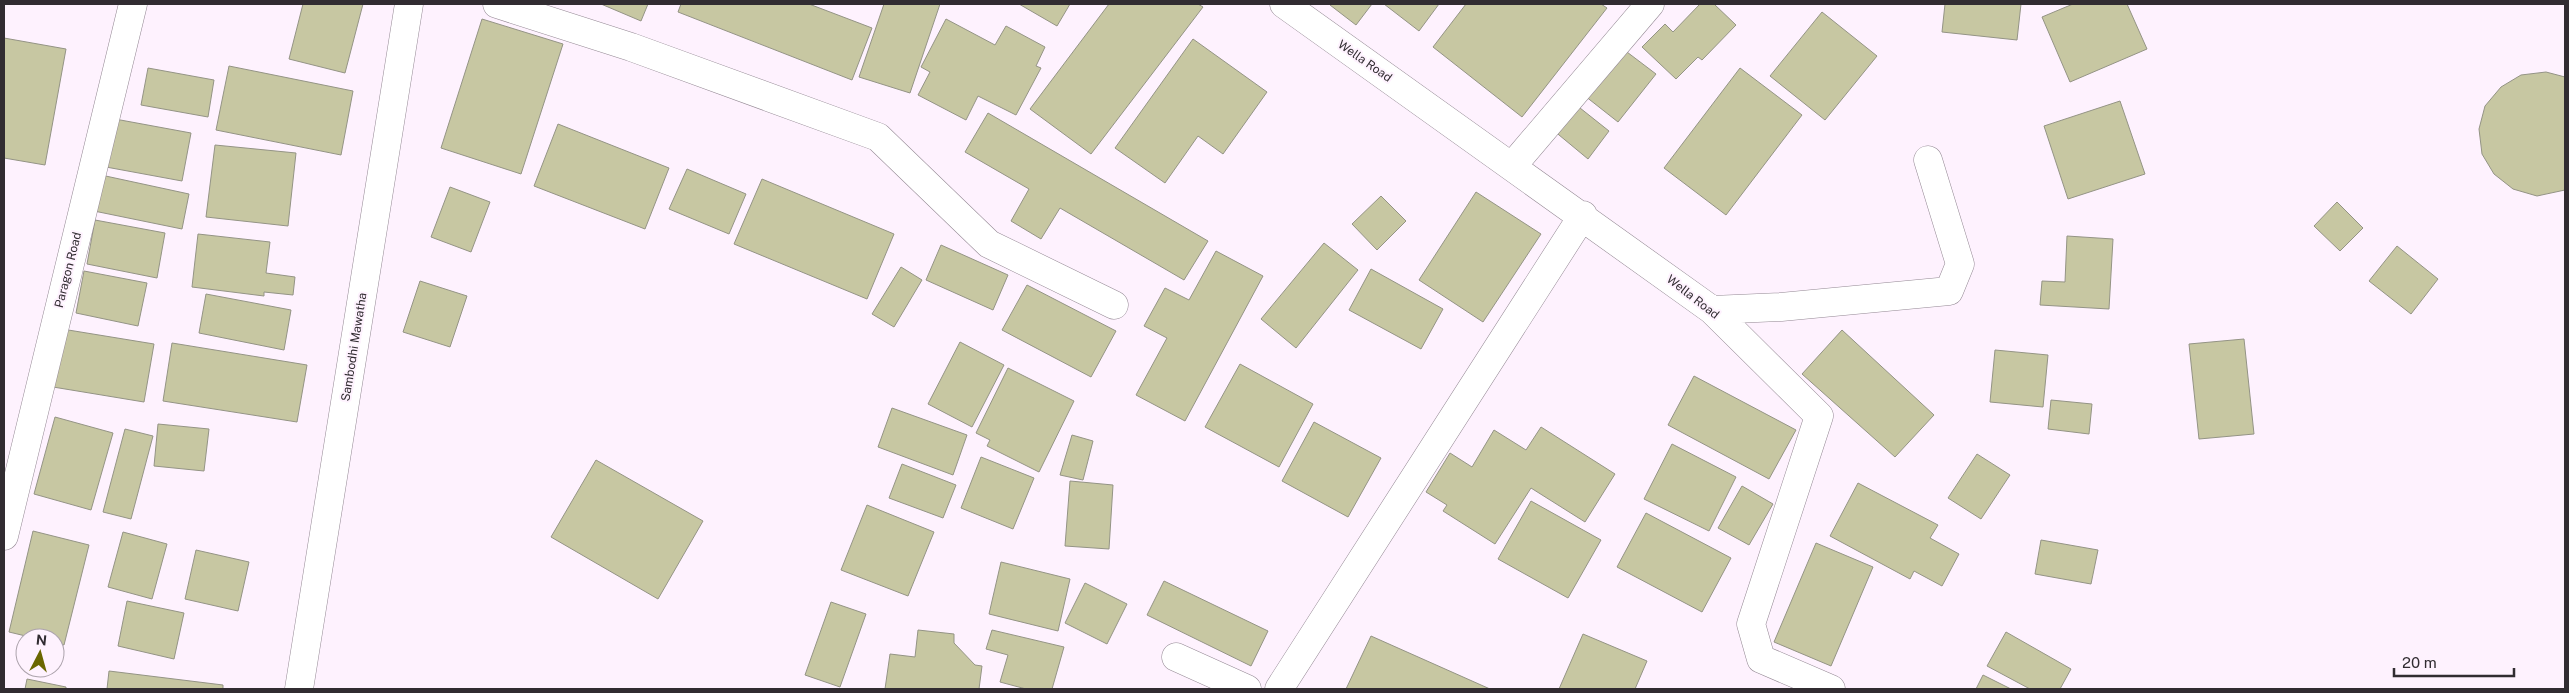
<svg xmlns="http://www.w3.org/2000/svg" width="2569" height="693" viewBox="0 0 2569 693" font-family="'Public Sans',sans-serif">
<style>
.building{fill:#c7c7a2;stroke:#949485}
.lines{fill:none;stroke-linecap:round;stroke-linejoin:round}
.minor-casing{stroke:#948994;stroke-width:29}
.minor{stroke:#fff;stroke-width:28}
.labels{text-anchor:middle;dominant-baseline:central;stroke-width:4;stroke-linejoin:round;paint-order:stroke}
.street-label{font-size:12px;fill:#312c31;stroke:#fef2fe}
</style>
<rect width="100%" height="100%" fill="#fef2fe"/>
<!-- building -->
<path class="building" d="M303,4H363L345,73L289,59Z
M601,4H648L641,21Z
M681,4H809L872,28L852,80L678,12Z
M884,4H940L910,93L859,77Z
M1019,4H1070L1057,26Z
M1109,4H1198L1203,7L1091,154L1030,109Z
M1331,4H1372L1356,25L1330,5Z
M1384,4H1439L1419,31Z
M1466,4H1601L1607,8L1522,117L1433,47Z
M1700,4H1714L1736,25L1702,60L1698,57L1676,79L1642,47L1665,24L1673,32Z
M1945,4H2021L2017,40L1942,32Z
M2073,4H2127L2147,49L2070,82L2042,17Z
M1822,12L1877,56L1825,120L1770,76Z
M482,19L563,44L521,174L441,148Z
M946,19L995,45L1006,26L1045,47L1036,66L1041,68L1016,115L978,96L966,120L918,95L930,72L921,67Z
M4,38L66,49L45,165L4,158Z
M1193,39L1267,92L1223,154L1198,136L1165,183L1115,148Z
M1623,49L1656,74L1618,122L1585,96Z
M229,66L353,91L341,155L216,130Z
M148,68L214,80L208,117L141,105Z
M1740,68L1802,115L1726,215L1664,168Z
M2546,72L2565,77V190L2537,196L2513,189L2494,174L2482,154L2479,129L2485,106L2501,87L2521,75Z
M2120,101L2145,174L2068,199L2044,126Z
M1575,104L1609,131L1588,159L1553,130Z
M988,113L1208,241L1184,280L1060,208L1041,239L1011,221L1029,189L965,152Z
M115,119L191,133L182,181L106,167Z
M558,124L669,168L645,229L534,186Z
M215,145L296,153L288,226L206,217Z
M687,169L746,194L729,234L669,209Z
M101,175L189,194L182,229L94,211Z
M762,179L894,234L867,299L734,244Z
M450,187L490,202L471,252L431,237Z
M1476,192L1541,234L1483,322L1419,280Z
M1381,196L1406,221L1377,250L1352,224Z
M2337,202L2363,228L2340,251L2314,226Z
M95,220L165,233L157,278L87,264Z
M198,234L270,242L266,273L295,277L293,295L264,292V296L192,287Z
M2067,236L2113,239L2109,309L2040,305L2042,281L2065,282Z
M1324,243L1358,270L1296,348L1261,319Z
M941,245L1008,275L993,310L926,280Z
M2397,246L2438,279L2411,314L2369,281Z
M1216,251L1263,276L1185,421L1136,395L1167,338L1144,326L1165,288L1189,300Z
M901,267L922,280L894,327L872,314Z
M1371,269L1443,309L1421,349L1349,310Z
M84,271L147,283L138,326L76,313Z
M420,281L467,296L450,347L403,332Z
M1027,285L1116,331L1091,377L1002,330Z
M206,294L291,310L284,350L199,333Z
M56,328L154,344L144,402L47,386Z
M1842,330L1934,415L1895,457L1802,374Z
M2244,339L2254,434L2199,439L2189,344Z
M960,342L1004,365L972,427L928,404Z
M172,343L307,365L297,422L163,401Z
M1995,350L2048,355L2043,407L1990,402Z
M1240,364L1313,404L1279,467L1205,427Z
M1008,368L1074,401L1039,472L987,446L990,440L976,433Z
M1694,376L1796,430L1769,479L1668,425Z
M2051,400L2092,404L2089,434L2048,429Z
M892,408L967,435L953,475L878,447Z
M55,417L113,433L91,510L34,494Z
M1314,422L1381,458L1348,517L1282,481Z
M158,424L209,429L204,471L154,466Z
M1541,427L1615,474L1585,522L1531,488L1495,544L1443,511L1447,505L1426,492L1450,453L1472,467L1494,430L1526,450Z
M125,429L153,436L131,519L103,512Z
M1072,435L1093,441L1083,480L1060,475Z
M1672,444L1736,477L1709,531L1644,499Z
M1977,454L2010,475L1981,519L1948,498Z
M981,457L1034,478L1013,529L961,508Z
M596,460L703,521L658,599L551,537Z
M902,464L956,485L943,518L889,498Z
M1070,481L1113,485L1109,549L1065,546Z
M1858,483L1938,525L1930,538L1959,554L1942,586L1914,571L1910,579L1830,536Z
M1742,486L1773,504L1749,545L1718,528Z
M1531,501L1601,540L1568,598L1498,559Z
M867,505L934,532L908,596L841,570Z
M1646,513L1731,558L1702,612L1617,567Z
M33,531L89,545L64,645L55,643V638H34L9,632Z
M123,532L167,544L152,599L108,587Z
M2041,540L2098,550L2091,584L2035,574Z
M1816,543L1873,567L1831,666L1774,642Z
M196,550L249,562L238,611L185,599Z
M1001,562L1070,579L1058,631L989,614Z
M1164,581L1268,631L1251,666L1147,615Z
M1085,583L1127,604L1107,644L1065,623Z
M127,601L184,613L174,659L118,646Z
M831,602L866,614L840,687L805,675Z
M918,630L954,634V643L975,665L982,666L979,689H885L890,654L915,657Z
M992,630L1064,647L1052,689H1026L1000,682L1008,655L986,649Z
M2006,632L2071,669L2060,689H2030L1987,666Z
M1583,634L1647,661L1635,689H1559Z
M1371,636L1490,689H1346Z
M109,671L223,685V689H107Z
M1983,675L2011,689H1976Z
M27,679L66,687V689H25Z"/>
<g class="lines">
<defs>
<path id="minor" d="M497,4L631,47L878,137L989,244L1114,305
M1284,4L1712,310L1819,416L1751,624L1761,659L1831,689
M1513,165L1650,4
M1712,310L1781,307L1949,291L1960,264L1928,160
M4,536L133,4
M1176,657L1247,689
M299,689L409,4
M1279,689L1583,215"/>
</defs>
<!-- minor casing -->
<use href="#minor" class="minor-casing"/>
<!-- minor -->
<use href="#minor" class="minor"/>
</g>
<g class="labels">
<!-- street labels -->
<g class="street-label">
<text transform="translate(1365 61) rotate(35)">Wella Road</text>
<text transform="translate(68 270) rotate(-76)">Paragon Road</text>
<text transform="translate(1693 297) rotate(38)">Wella Road</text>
<text transform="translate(354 347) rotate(-81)">Sambodhi Mawatha</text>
</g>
</g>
<!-- border -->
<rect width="2569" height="693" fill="none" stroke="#312c31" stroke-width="10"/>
<!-- north arrow -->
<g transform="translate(40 653) rotate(6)"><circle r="24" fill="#fef2fe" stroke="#aca3ac"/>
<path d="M0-4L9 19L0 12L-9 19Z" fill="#6a6700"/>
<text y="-8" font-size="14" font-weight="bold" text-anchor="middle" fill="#312c31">N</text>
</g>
<!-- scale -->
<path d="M2394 668v8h120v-8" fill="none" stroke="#312c31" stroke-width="2.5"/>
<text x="2402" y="668" font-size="15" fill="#312c31" stroke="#fef2fe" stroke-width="4" paint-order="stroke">20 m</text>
</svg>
